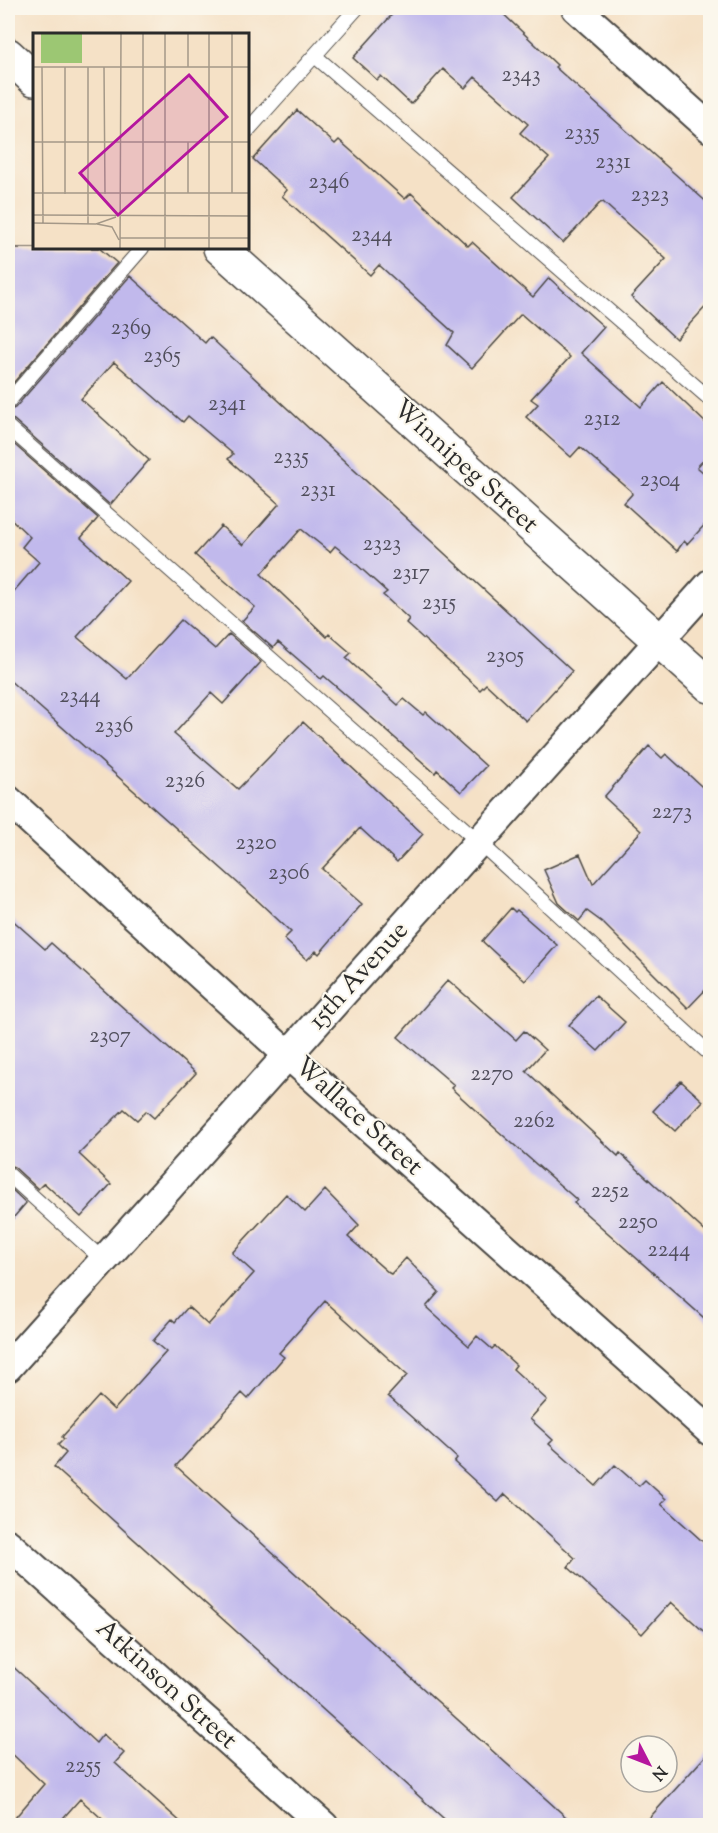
<svg xmlns="http://www.w3.org/2000/svg" width="718" height="1833" viewBox="0 0 718 1833" font-family="'Sorts Mill Goudy',serif">
<style>
.building{fill:#c1b9ec}
.lines{fill:none;stroke-linecap:round;stroke-linejoin:round}
.lane-casing{stroke:#494642;stroke-width:16}
.street-casing{stroke:#494642;stroke-width:32}
.secondary-casing{stroke:#494642;stroke-width:36}
.lane{stroke:#fff;stroke-width:14}
.street{stroke:#fff;stroke-width:28}
.secondary{stroke:#fff;stroke-width:33}
.labels{text-anchor:middle;dominant-baseline:central;stroke-width:4.5;stroke-linejoin:round;paint-order:stroke}
.number-label{font-size:22px;fill:#504e5b}
.street-label{font-size:26px;fill:#2b2b2b;stroke:#fbf7ec}
.inset-road{fill:none;stroke:#a49888;stroke-width:1.5}
.view{fill:#b5179e;fill-opacity:0.15;stroke:#b5179e;stroke-width:3}
.inset-edge{fill:none;stroke:#2b2b2b;stroke-width:3}
</style>
<rect width="100%" height="100%" fill="#fbf7ec"/>
<filter id="ink" filterUnits="userSpaceOnUse"><feTurbulence type="fractalNoise" baseFrequency=".0167" numOctaves="2"/><feDisplacementMap in="SourceGraphic" scale="12" xChannelSelector="R" yChannelSelector="G"/><feConvolveMatrix kernelMatrix="1 2 1 2 8 2 1 2 1" color-interpolation-filters="sRGB"/></filter>
<filter id="wash" filterUnits="userSpaceOnUse"><feTurbulence type="fractalNoise" baseFrequency=".008" numOctaves="4" result="noise"/><feDisplacementMap in="SourceGraphic" scale="24" xChannelSelector="R" yChannelSelector="G"/><feGaussianBlur stdDeviation="1.35" result="paint"/><feColorMatrix in="noise" values="0 0 0 0 0 0 0 0 0 0 0 0 0 0 0 0 0 1.4 0 .05"/><feComposite in="paint" operator="in"/></filter>
<g filter="url(#wash)">
<rect width="100%" height="100%" fill="#f5e1c6"/>
<g id="blocks">
<!-- building -->
<path class="building" d="M398,8H497L557,65L555,67L711,206V301L676,339L631,297L666,259L603,202L600,203L563,243L513,197L549,158L520,133L528,124L475,77L465,88L443,69L411,104L381,76L377,80L353,58Z
M297,110L335,144L339,140L405,199L411,193L468,246L472,242L533,297L549,278L604,327L581,353L641,407L663,382L711,428V452L697,467L711,479V518L687,544L684,541L677,551L624,503L632,494L631,491L580,447L571,457L526,417L538,404L531,399L570,357L521,314L472,368L447,345L454,333L379,265L370,275L282,196L287,190L253,159Z
M8,248H99L117,263L8,389Z
M130,276L205,343L210,337L236,361L572,671L526,721L486,684L480,690L406,623L409,619L383,595L387,592L344,553L335,546L330,552L301,529L261,574L327,637L329,634L351,653L346,658L398,705L404,699L423,715L426,712L486,766L461,792L437,770L435,773L324,676L321,679L278,642L273,648L242,621L255,607L195,555L221,526L243,545L279,504L228,459L233,454L188,416L183,422L114,362L81,399L149,460L110,505L14,420L8,418V411L15,408Z
M8,439L98,518L81,538L128,581L77,637L127,679L181,620L215,649L229,634L261,662L223,704L211,693L174,734L238,789L303,722L423,834L397,862L360,828L322,869L362,904L319,954L316,951L307,960L284,939L291,932L258,901L8,679V598L39,562L22,547L30,537L8,516Z
M649,746L662,758L666,754L711,795V984L688,1008L602,922L587,911L579,921L559,903L544,870L580,854L593,884L641,831L604,797Z
M511,908L515,912L517,910L557,945L525,981L482,941Z
M8,916L45,949L51,943L196,1073L154,1118L146,1111L137,1120L124,1109L79,1154L111,1184L81,1217L44,1183L38,1189L14,1167L8,1165Z
M448,980L516,1040L524,1031L545,1050L526,1071L618,1156L620,1153L711,1237V1324L574,1203L577,1200L497,1130L451,1088L454,1085L398,1037Z
M596,996L625,1022L598,1051L569,1025Z
M681,1081L703,1101L675,1131L653,1111Z
M8,1186L26,1203L8,1224Z
M325,1190L359,1225L348,1237L389,1273L391,1274L406,1258L439,1292L426,1307L469,1346L477,1336L492,1349L495,1346L516,1365L513,1369L547,1400L530,1419L553,1440L549,1444L596,1486L615,1465L639,1486L645,1480L666,1499L661,1504L711,1549V1638L671,1602L642,1634L568,1567L575,1558L505,1494L498,1502L454,1462L457,1458L388,1396L407,1375L325,1301L279,1353L284,1357L248,1399L242,1393L176,1466L576,1826H452L54,1467L66,1453L58,1445L64,1439L62,1437L99,1396L114,1410L166,1352L153,1341L172,1319L175,1322L188,1307L208,1325L254,1273L232,1253L286,1194L305,1212Z
M8,1662L96,1743L103,1734L124,1753L115,1763L185,1826H110L80,1799L56,1826H8L44,1784L8,1750Z
M711,1750V1826H642Z"/>
</g>
</g>
<g filter="url(#ink)">
<use href="#blocks" fill-opacity="0" stroke="#494642" stroke-width="1.5"/>
<g class="lines">
<defs>
<path id="lane" d="M315,56L710,399
M248,130L357,8
M8,402L142,248
M8,427L479,842L710,1054
M8,1174L103,1260"/>
<path id="street" d="M576,8L710,128
M8,800L288,1055L710,1431
M8,1367L710,584
M8,1544L324,1826"/>
<path id="secondary" d="M8,55L34,79
M220,248L710,686"/>
</defs>
<!-- lane casing -->
<use href="#lane" class="lane-casing"/>
<!-- street casing -->
<use href="#street" class="street-casing"/>
<!-- secondary casing -->
<use href="#secondary" class="secondary-casing"/>
<!-- lane -->
<use href="#lane" class="lane"/>
<!-- street -->
<use href="#street" class="street"/>
<!-- secondary -->
<use href="#secondary" class="secondary"/>
</g>
</g>
<g class="labels">
<!-- number labels -->
<g class="number-label">
<text x="521" y="76">2343</text>
<text x="582" y="134">2335</text>
<text x="613" y="163">2331</text>
<text x="329" y="183">2346</text>
<text x="650" y="196">2323</text>
<text x="372" y="236">2344</text>
<text x="131" y="329">2369</text>
<text x="162" y="357">2365</text>
<text x="227" y="405">2341</text>
<text x="602" y="420">2312</text>
<text x="291" y="458">2335</text>
<text x="660" y="481">2304</text>
<text x="318" y="491">2331</text>
<text x="382" y="545">2323</text>
<text x="411" y="574">2317</text>
<text x="439" y="604">2315</text>
<text x="505" y="657">2305</text>
<text x="80" y="697">2344</text>
<text x="114" y="727">2336</text>
<text x="185" y="782">2326</text>
<text x="672" y="813">2273</text>
<text x="256" y="844">2320</text>
<text x="289" y="874">2306</text>
<text x="110" y="1037">2307</text>
<text x="492" y="1075">2270</text>
<text x="534" y="1122">2262</text>
<text x="610" y="1192">2252</text>
<text x="638" y="1223">2250</text>
<text x="669" y="1251">2244</text>
<text x="83" y="1767">2255</text>
</g>
<!-- street labels -->
<g class="street-label">
<text transform="translate(465 467) rotate(42)">Winnipeg Street</text>
<text transform="translate(359 976) rotate(-48)">15th Avenue</text>
<text transform="translate(358 1117) rotate(42)">Wallace Street</text>
<text transform="translate(166 1685) rotate(42)">Atkinson Street</text>
</g>
</g>
<!-- overview -->
<g transform="translate(33 33)">
<rect width="216" height="216" fill="#f5e1c6"/>
<path d="M8,0H49V30H8Z" fill="#9cc773"/>
<path class="inset-road" d="M132,0V216M176,0V216M0,34H216M9,34L10,190M32,34V161M71,34L72,161M155,34V0M0,109H216M155,109V160M0,160H216M110,160V0M199,160V0M0,182L216,183M0,190L63,191L83,184M55,191V34M64,191L79,194L86,207M87,205H216M87,216L88,0"/>
<path class="view" d="M156,42L194,84L85,182L47,140Z"/>
<rect width="216" height="216" class="inset-edge"/>
</g>
<!-- margin -->
<rect width="718" height="1833" fill="none" stroke="#fbf7ec" stroke-width="30"/>
<!-- north arrow -->
<g transform="translate(649 1764) rotate(132)"><circle r="28" fill="#fbf7ec" stroke="#a8a59f" stroke-width="1.5"/>
<path d="M0-4.5L10 22L0 15L-10 22Z" fill="#b5179e"/>
<text y="-9" font-size="16" font-weight="bold" text-anchor="middle" fill="#2b2b2b">N</text>
</g>
</svg>
